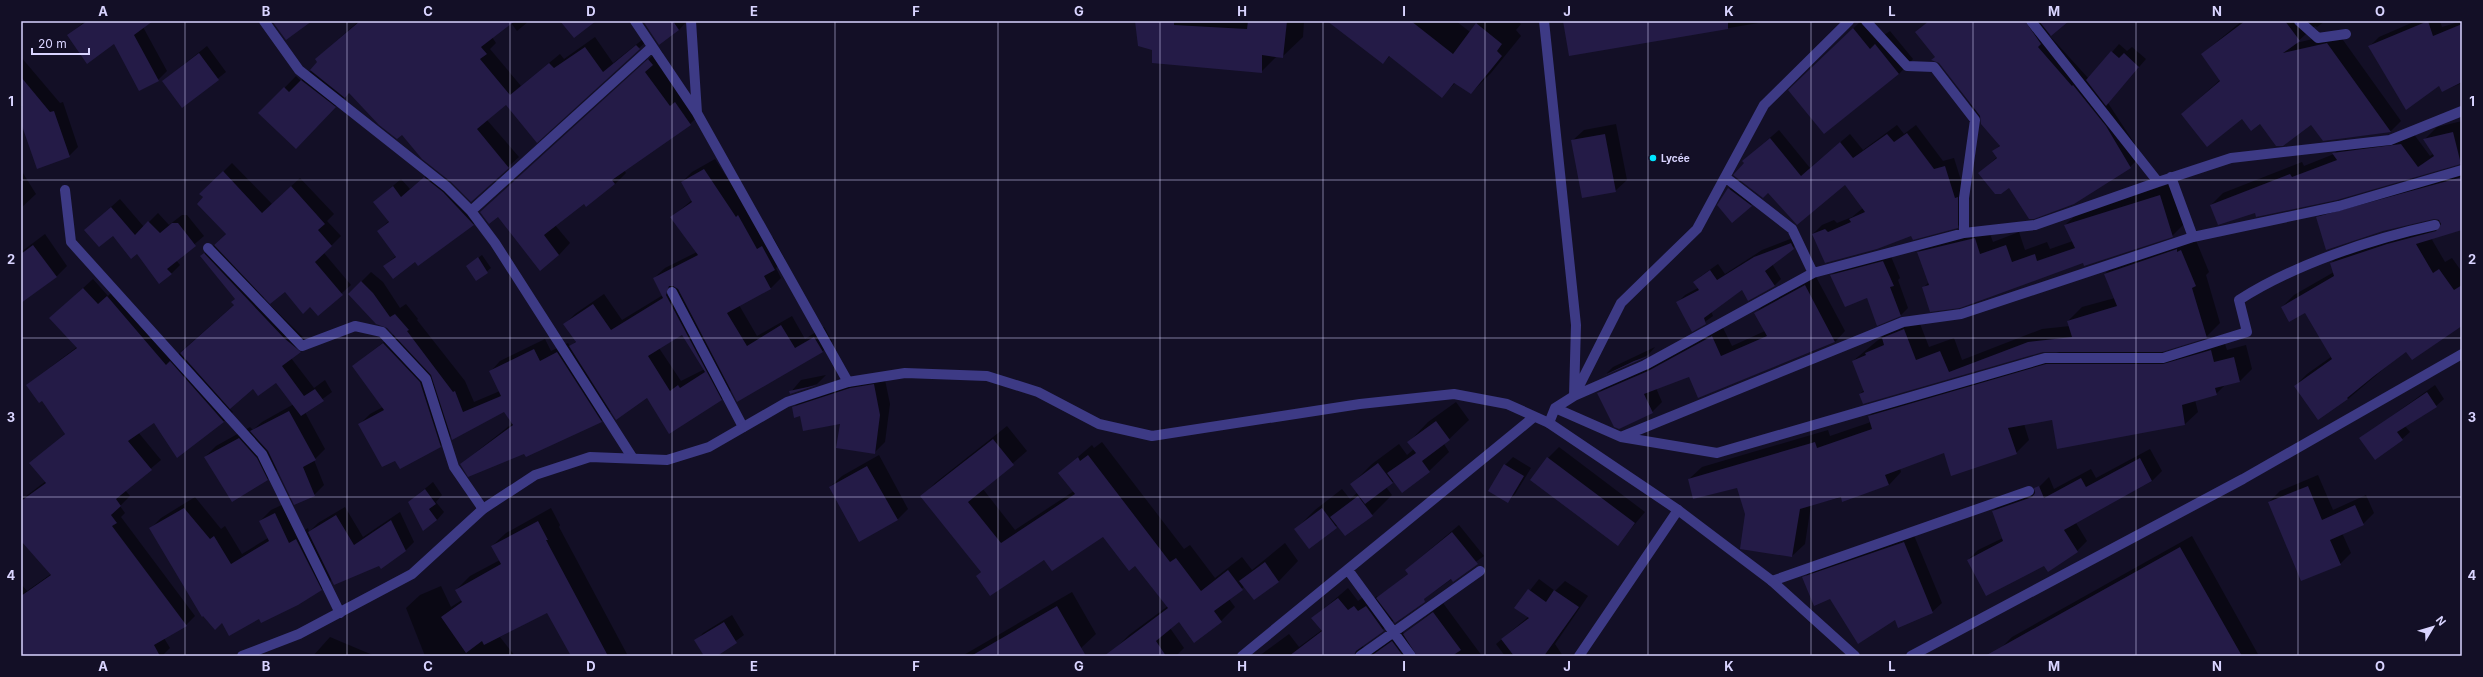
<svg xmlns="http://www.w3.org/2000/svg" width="2483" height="677" viewBox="0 0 2483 677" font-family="Inter,sans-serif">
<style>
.shadow{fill:#0007;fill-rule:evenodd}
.building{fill:#241b47;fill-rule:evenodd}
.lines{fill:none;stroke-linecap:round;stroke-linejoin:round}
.minor{stroke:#3d3a85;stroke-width:10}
.tertiary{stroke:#3d3a85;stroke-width:10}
.grid{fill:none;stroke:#d9d4ff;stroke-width:1;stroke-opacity:0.55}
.poi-dot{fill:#00e5ff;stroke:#130f26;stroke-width:1.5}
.labels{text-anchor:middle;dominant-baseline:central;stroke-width:3;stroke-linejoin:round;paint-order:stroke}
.poi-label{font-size:10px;font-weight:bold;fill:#d9d4ff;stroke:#130f26;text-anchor:start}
.neatline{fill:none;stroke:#d9d4ff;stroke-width:1.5}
.grid-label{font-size:13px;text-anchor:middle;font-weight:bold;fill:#d9d4ff}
</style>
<rect width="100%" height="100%" fill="#130f26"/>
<!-- shadow -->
<path class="shadow" d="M82,21H152L143,27L167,71L158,80L115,43L69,35L83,23Z
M359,21H529L517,31L511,23L492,37L496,43L490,49L521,86L560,54L564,59L595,37L613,63L647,36L649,39L537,141L506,104L487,120L519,157L471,201L402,133L349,92L307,137L260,113L296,76L301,81L319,62L316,59Z
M644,21H687L679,30Z
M1136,21H1304L1303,37L1283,56H1277L1261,72L1153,50Z
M1339,21H1456L1470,32L1479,21H1517L1521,24L1516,30L1521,36L1491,73L1471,93L1455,83L1442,96L1390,56L1383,63Z
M1564,21H1770L1570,55Z
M1861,21H1873L1884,35L1890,31L1913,59L1899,74L1824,133L1804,76Z
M1932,21H2067L2049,35L2089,79L2119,44L2127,51L2132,47L2146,59L2108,103L2142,155L2130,167L2009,187L1980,173L1997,157L1993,152L2000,145L1936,57Z
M2242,21H2325L2317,27L2315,26L2296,43L2338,33L2401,121L2391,131L2324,140L2311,123H2260L2242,117L2182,114L2220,80L2202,54Z
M2416,21H2440L2442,27L2462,21V83L2443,91L2440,85L2369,47L2379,37Z
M207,46L226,72L182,107L163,81Z
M660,49L663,53L656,61L701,113L690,124L624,170L626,173L615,184L584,202L555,225L570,243L559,255L498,216L481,212Z
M21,57L60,103L63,102L78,147L69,156L21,120Z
M2462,121V163L2256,212L2211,205L2223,193L2302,162L2304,166L2334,154L2345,141L2413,133L2430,156L2433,154L2425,139L2437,127Z
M1616,124L1627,180L1615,191L1572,141L1584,130Z
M1897,125L1904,134L1916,125L1943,161L1954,158L1964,190L1966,218L1957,227L1912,234H1813L1822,225L1834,220L1837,223L1852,217L1863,208L1845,183L1797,223L1743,161L1779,130L1810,168L1850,134L1863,150Z
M715,159L767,239L773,237L785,259L776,268L781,278L771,288L739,305L757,336L792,316L805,339L824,327L832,341L822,352L732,389L721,400L647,397L611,411L601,421L525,452L461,464L513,423L505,411L452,435L440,446L396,459L360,424L370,414L383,407L353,366L394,334L349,294L371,272L383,282L400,308L406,304L418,319L417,320L465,381L474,402L500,391L490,372L500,361L545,339L551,351L568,343L570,347L576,341L565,324L575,314L604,294L622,320L663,295L654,278L665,268L697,252L672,217L692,200L682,182L692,172ZM682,334L705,369L681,381L659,348Z
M232,163L272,204L300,178L334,214L327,221L341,236L324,253L351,285L318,314L311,306L285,290L263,298L309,343L291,358L314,388L325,380L332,392L305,412L325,449L314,460L324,485L314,495L278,469L267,480L205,457L216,446L250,427L253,430L262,422L294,404L276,381L253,388L229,408L233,412L224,421L178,456L154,421L138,432L161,460L125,490L130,496L120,506L125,513L121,517L195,616L186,625L164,638L170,648L162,656H26L21,653V584L27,591L51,574L21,540V500L46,481L31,463L66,433L42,399L27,385L77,347L60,309L93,279L108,296L116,288L176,356L235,304L236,299L201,257L227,233L201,194Z
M2462,169V229L2431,238L2445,262L2452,258L2462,272V326L2412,359L2406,350L2348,399L2295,386L2307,374L2331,357L2305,311L2282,307L2294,295L2334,272L2331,263L2343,251L2400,232L2441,222L2434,218H2317L2329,206Z
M21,170L36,194L21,208Z
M433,170L451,184L481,216L473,225L415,260L384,266L396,256L378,231L389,221L374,202L401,179L410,189Z
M1736,181L1759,198L1732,221L1718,205Z
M2172,183L2185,223L2172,236L2083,262L1923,288L1929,282L1918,252L1931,240L1987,226L1993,242L2019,232L2025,250L2047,242L2050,249L2073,241L2065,225L2078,213Z
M120,199L144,227L158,213L169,225L182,215H187L204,236L176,260L180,265L171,274L137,253L113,235L85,230Z
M45,234L67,266L56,277L21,302V252Z
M1798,236L1801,241L1772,264L1781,279L1774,286L1743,289L1711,311L1713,316L1692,331L1678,302L1685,295L1698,288L1694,283L1701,276L1718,264L1725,274L1762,250Z
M2195,238L2209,272L2206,275L2220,323L2206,337L2158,352H2176L2223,338L2227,350L2246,345L2252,369L2239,382L2225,385L2216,394L2195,400L2198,412L2185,424L2058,447L2052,419L2024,424L2029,440L2016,453L1945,452L1900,468L1901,472L1889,485L1811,505L1805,544L1792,556L1746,514L1738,486L1689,479L1702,467L1828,430L1830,436L1871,422L1869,416L1881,404L2063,351H2043L1860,394L1864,390L1853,361L1896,325L1917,316L1929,347L1954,338L1962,360L2042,329L2070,326L2068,321L2082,307L2115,298L2105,274L2118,260Z
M1890,254L1900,278L1898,280L1908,308L1901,315L1878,324L1867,297L1832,275L1839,268Z
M482,255L491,268L476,280L467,266Z
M1815,275L1845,331L1835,342L1699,397L1689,376L1656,388L1662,402L1652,412L1598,393L1609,383L1722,326L1732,346L1765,331L1756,313L1766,302Z
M1655,347L1648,355L1606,374L1613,367Z
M826,375L817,384L790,393L801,380Z
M884,375L890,404L885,442L874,453L841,423L801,415L793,408L804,397Z
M2435,385L2444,399L2436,406L2405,426L2410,432L2402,439L2361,438Z
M1456,402L1469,420L1444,444L1449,452L1429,471L1394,481L1386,487L1392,495L1372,515L1345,535L1338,526L1296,529L1315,510L1342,489L1350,499L1358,492L1352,484L1372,464L1399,444L1407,455L1414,449L1409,442L1428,422Z
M1007,426L1027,451L983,489L1015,530L1074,491L1059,473L1092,445L1094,448L1102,442L1184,549L1190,545L1215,578L1242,557L1252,570L1285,543L1298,561L1279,581L1254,599L1245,586L1229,599L1235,607L1221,621L1194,641L1179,621L1170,628L1184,648L1176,656H1116L1115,649L1129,635L1168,606L1136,564L1103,535L1045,559L977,576L982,571L922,497L935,483Z
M1559,447L1645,512L1618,544L1548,458Z
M2150,449L2162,471L2152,481L2076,523L2087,541L2077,551L2044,564L1968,560L1978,550L2003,538L1993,511L2003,501L2036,490L2049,477L2054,489L2091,469L2096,478Z
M879,455L908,509L897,520L830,487L842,476Z
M1513,457L1531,468L1515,494L1508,501L1490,490L1505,465Z
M2318,475L2333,510L2366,495L2374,513L2363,524L2342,533L2351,553L2340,564L2269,502L2280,491Z
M433,482L442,495L436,502L444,512L437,520L409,502Z
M195,497L221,529L225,526L242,554L268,538L260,521L271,510L286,503L300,533L308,528L309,532L318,523L345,507L363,537L400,512L414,542L405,551L379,565L332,579L321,590L260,618L222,622L150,529L161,518Z
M551,508L560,525L559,527L628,656H572L548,611L500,637L515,656H425L406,608L420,595L441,586L451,607L462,600L456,590L470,576L500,560L492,546L506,533Z
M1459,525L1484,556L1394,620L1363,646L1367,652L1403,632L1404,634L1443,603L1482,656H1259L1289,634L1299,647L1322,630L1313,618L1348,588L1358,601L1365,596L1369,602L1377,596L1378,598L1409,573L1407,570L1414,563Z
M1913,533L1942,603L1932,612L1895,619L1831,598L1804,578L1813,568Z
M2192,536L2259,656H2006L2001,648L2012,637Z
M1539,579L1555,591L1565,581L1588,596L1555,644L1563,656H1505L1496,644L1528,617L1516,608Z
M1072,592L1096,634L1081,648L1068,656H962Z
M732,615L744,635L715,656H705L696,641L703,633Z
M330,637L375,656H313Z"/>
<!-- building -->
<path class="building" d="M87,21H153L134,35L159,81L139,91L114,44L87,64L67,35Z
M272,21H312L286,40Z
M360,21H515L481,47L487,54L480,59L510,95L549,63L554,68L585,47L603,72L636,45L640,49L537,143L506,105L477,129L509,168L471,202L451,182L422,159L402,135L397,139L379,125L349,93L345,98L310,70L317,62L315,59Z
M560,21H596L574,38Z
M643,21H673L679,30L659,45Z
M1135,21H1174V25L1247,29L1248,21H1287L1283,58L1262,55V73L1152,63V50L1138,46Z
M1327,21H1411L1453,54L1476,23L1502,44L1497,51L1502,56L1471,94L1454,83L1442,98L1389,56L1383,64Z
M1563,21H1728V29L1569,56Z
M1929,21H2025L2041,44L2038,47L2072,86L2073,85L2106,126L2131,168L2074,204L2034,219H2029L2009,188L2001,194H1995L1978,173L1997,158L1992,151L2000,146L1981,124L1980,116L1939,63L1931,60L1935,57L1915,32Z
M2039,21H2069L2051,36Z
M2245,21H2285L2300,41L2283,53L2327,43L2391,132L2323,141L2311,125L2283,146H2276L2260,124L2251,131L2242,119L2207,147L2181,114L2220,81L2201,54Z
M2428,21L2433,36L2462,24V82L2442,92L2439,86L2406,110L2368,46Z
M1853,28L1870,49L1875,44L1899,74L1824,134L1788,90Z
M2111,51L2119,58L2124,53L2139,67L2106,106L2086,80Z
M199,53L219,80L182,108L162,81Z
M648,59L653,65L645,72L670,106L675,102L691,125L612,180L615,184L586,207L584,204L544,235L559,255L540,271L498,217L489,224L480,212Z
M21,77L50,112L54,111L70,157L37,169L21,123Z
M301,80L336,107L296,149L258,113L284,87L289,92Z
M2453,132L2461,164L2337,200L2256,217L2255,213L2218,225L2210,205L2290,174L2292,177L2337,160L2332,153L2401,144L2418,167L2434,156L2423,139Z
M1907,133L1934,169L1945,166L1955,198L1958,197V228L1913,240L1911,236L1877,249L1825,263L1812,234L1825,229L1828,232L1851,222L1849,219L1865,212L1845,185L1797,225L1768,193L1763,198L1733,175L1744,163L1742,161L1770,138L1801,176L1840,142L1853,158L1887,134L1894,142Z
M1605,134L1616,192L1582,198L1571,140Z
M704,169L736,217L738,215L757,249L762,246L775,270L764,276L771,289L727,313L747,346L781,325L795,348L814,337L823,352L737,402L678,289L673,286H669L666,295L722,400L669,434L647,398L616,420L569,346L576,342L563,324L593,304L611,330L663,298L653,278L698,255L670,217L692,202L681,182ZM682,335L705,372L680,388L678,385L670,391L648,356Z
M223,171L262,213L291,186L325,224L318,230L332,246L315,262L343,295L318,316L310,307L303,314L285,292L270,304L214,245L226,234L197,204L203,197L199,194Z
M424,177L443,192L474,225L418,266L415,262L393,279L383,266L396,257L377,231L389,222L373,202L393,186L401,197Z
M2462,177V230L2416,244L2433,273L2439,269L2454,290L2462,285V326L2412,360L2406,352L2374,376L2347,398L2348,399L2318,420L2294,386L2332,359L2305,313L2289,322L2281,307L2334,276L2330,263L2387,244L2436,231L2441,224L2439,220L2434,219L2383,231L2326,250L2316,217Z
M1728,188L1752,206L1732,223L1717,205Z
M2160,195L2173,237L2084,266L2083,263L1960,308L1930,312L1922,287L1929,285L1917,252L1975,238L1980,254L2006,245L2012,262L2035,254L2037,261L2075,248L2064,225Z
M111,207L135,235L148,221L160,233L172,223H178L196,246L167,269L172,274L159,284L137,254L131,259L113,236L99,247L84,230Z
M1791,243L1794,249L1765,271L1775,286L1748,301L1742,290L1704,318L1706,324L1692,332L1676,302L1699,290L1693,282L1710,270L1717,280L1754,257Z
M33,245L57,277L21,303V254Z
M2177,249V252L2181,250L2196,286L2192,288L2207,338L2162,352H2043L1863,404L1859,394L1864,392L1852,361L1866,355L1865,353L1884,345L1882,338L1904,329L1916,360L1940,351L1949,372L2028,342L2072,337L2067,321L2117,306L2104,274Z
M204,253L284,338L301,352L282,366L304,396L315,389L324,401L301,416L276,383L258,396L253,389L230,409L180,353L234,305L231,302L235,299L200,256Z
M478,257L488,273L476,281L466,266Z
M1883,261L1894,286L1890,287L1901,316L1877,326L1867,298L1845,307L1830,275Z
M361,281L373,293L390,317L395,314L409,330L407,331L453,392L455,391L463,412L501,396L489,371L534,349L540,361L557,352L602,422L526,457L524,454L468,477L460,464L513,425L504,412L452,440L431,375L387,328L376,324L348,294Z
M1805,285L1835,342L1698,398L1689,377L1644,394L1653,413L1619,429L1614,427L1597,393L1648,371L1712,336L1721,356L1767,336L1754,313Z
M83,288L98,304L107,296L166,365L170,361L224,422L177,458L154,423L128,441L152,470L116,499L121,506L111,515L117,523L112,526L187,626L154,645L160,656H21V596L51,575L21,541V501L46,483L29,463L65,434L42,401L39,403L26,385L77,348L49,318Z
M383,343L420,382L441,447L400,469L395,461L382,467L358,424L384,410L352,366Z
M2211,350L2214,362L2234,357L2240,382L2215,388L2217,395L2182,405L2185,425L2057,449L2052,420L2008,428L2017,454L1951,476L1944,453L1885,475L1889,485L1842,502L1841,497L1800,509L1792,557L1740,549L1745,514L1737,488L1693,499L1688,479L1815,442L1817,448L1872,429L1868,416L2046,364H2163Z
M1649,356L1642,359L1601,377L1634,361Z
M874,384L880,415L875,454L836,448L840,424L803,431L800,416L794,418L792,407L850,388Z
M817,385L790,394L789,391Z
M2427,392L2437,407L2397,432L2403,440L2375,460L2359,438Z
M289,411L316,460L303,467L315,496L294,505L268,451L250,431Z
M1436,421L1450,440L1422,461L1430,472L1402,493L1387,473L1416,453L1407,442Z
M239,438L257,458L268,480L232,502L204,457Z
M993,439L1014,465L968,502L1001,543L1075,494L1058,473L1078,457L1080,461L1088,455L1170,562L1176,558L1201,591L1228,570L1243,590L1214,611L1222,622L1194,643L1179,622L1156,641L1166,656H1104L1168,608L1135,566L1129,571L1103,537L1052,571L1044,560L990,596L976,576L981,572L920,496Z
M1547,457L1635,523L1618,546L1530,480Z
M2140,458L2152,481L2064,530L2078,552L2048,572L2044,566L1986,596L1967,560L2003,541L1992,511L2032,497L2035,493L2034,488L2039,486L2044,498L2081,478L2086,487Z
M1378,463L1393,483L1365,504L1350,484Z
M1504,464L1524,476L1508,503L1488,491Z
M867,466L898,520L859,542L829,487Z
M2308,486L2322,520L2355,505L2364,525L2330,540L2341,565L2301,581L2268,502Z
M425,489L436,504L429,509L437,520L423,531L408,502Z
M1358,496L1373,516L1345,536L1330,517Z
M184,508L210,539L214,536L231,564L269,541L259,521L275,513L289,543L296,539L322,590L298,605L261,623L259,619L229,636L222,623L215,630L203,616L202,617L149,528Z
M1322,508L1337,528L1309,549L1294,529Z
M336,515L354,545L391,520L406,551L381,569L379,566L334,585L308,532Z
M538,521L548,540H546L608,656H571L547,613L484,645L482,641L466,653L441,617L462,602L455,590L501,564L491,546Z
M1452,532L1478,564L1453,582L1451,579L1424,599L1425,602L1395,623L1376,598L1408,574L1405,570Z
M1904,542L1933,613L1898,628L1895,620L1858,644L1830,599L1814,606L1802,577Z
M2180,547L2242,656H1985Z
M1265,562L1279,582L1254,600L1239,581Z
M1528,589L1546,602L1554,590L1579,607L1544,656H1514L1501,639L1529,618L1514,608Z
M1338,598L1348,610L1354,606L1358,611L1366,606L1384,631L1356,651L1354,656H1289L1322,631L1311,618Z
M1057,606L1086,656H971Z
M1433,612L1461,650L1452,656H1417L1403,634Z
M724,622L737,643L717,656H704L694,640Z
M1392,641L1403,656H1371Z"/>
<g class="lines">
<!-- minor -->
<path class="minor" d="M264,21L299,70L447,187L471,211L495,243L632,457
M635,21L697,113
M691,21L697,113L848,382
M1544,21L1576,325L1574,396L1555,408L1549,423
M1866,21L1907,66L1934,67L1975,120L1964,198V233
M2031,21L2158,182
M2299,21L2318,38L2346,34
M1725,177L1792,229L1813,273
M2171,177L2193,237
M65,190L71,242L262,454L340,613
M471,211L652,47
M208,248L302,346L355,326L382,332L426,379L454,467L483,509
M672,292L743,427
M1574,396L1645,365L1813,273L1964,233L2035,225L2158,182L2231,158L2390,140L2462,111
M1574,396L1621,303L1697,229L1764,105L1849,21
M1555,408L1621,437L1717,453L2045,358H2163L2247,332L2239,300C2293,265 2371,239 2435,225
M1621,437L1903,322L1961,314L2193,237L2339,206L2462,170
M1348,570L1411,656
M1772,581L2029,491
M1242,656L1534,417
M1360,656L1480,571
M1579,656L1678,510"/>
<!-- tertiary -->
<path class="tertiary" d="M242,656L299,634L412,574L483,509L535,475L590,457L667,460L709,447L787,402L848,382L905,373L987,376L1038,392L1099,424L1152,436L1360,404L1454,394L1507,404L1549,423L1678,510L1772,581L1855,656
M1911,656L2243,479L2462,354"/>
</g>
<!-- grid -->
<path class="grid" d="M185,21V656M347,21V656M510,21V656M672,21V656M835,21V656M998,21V656M1160,21V656M1323,21V656M1485,21V656M1648,21V656M1811,21V656M1973,21V656M2136,21V656M2298,21V656M21,180H2462M21,338H2462M21,497H2462"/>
<!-- markers -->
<circle class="poi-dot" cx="1653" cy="158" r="4"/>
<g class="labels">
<!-- poi labels -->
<g class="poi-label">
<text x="1661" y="158">Lycée</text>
</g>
</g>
<!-- border -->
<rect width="2483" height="677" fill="none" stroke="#130f26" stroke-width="44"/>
<!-- north arrow -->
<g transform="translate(2433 627) rotate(52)" stroke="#130f26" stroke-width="3" paint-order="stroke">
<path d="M0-3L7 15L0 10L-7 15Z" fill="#d9d4ff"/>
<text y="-6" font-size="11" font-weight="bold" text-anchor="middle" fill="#d9d4ff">N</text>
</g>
<!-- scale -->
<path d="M32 48v6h57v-6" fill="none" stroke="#d9d4ff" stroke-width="2"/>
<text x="38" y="48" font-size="12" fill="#d9d4ff" stroke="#130f26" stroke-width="3" paint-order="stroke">20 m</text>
<rect x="22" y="22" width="2439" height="633" class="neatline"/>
<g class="grid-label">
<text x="103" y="16">A</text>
<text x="266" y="16">B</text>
<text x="428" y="16">C</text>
<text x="591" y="16">D</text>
<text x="754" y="16">E</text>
<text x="916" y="16">F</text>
<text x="1079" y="16">G</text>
<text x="1242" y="16">H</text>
<text x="1404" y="16">I</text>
<text x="1567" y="16">J</text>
<text x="1729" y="16">K</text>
<text x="1892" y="16">L</text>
<text x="2054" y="16">M</text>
<text x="2217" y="16">N</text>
<text x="2380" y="16">O</text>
<text x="11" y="106">1</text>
<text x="2472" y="106">1</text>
<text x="11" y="264">2</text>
<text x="2472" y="264">2</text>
<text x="11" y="422">3</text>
<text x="2472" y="422">3</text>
<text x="11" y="580">4</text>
<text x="2472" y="580">4</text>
<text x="103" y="671">A</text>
<text x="266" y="671">B</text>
<text x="428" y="671">C</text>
<text x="591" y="671">D</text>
<text x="754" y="671">E</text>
<text x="916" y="671">F</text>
<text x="1079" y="671">G</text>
<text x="1242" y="671">H</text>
<text x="1404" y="671">I</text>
<text x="1567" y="671">J</text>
<text x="1729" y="671">K</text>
<text x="1892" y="671">L</text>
<text x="2054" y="671">M</text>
<text x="2217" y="671">N</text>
<text x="2380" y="671">O</text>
</g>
</svg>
